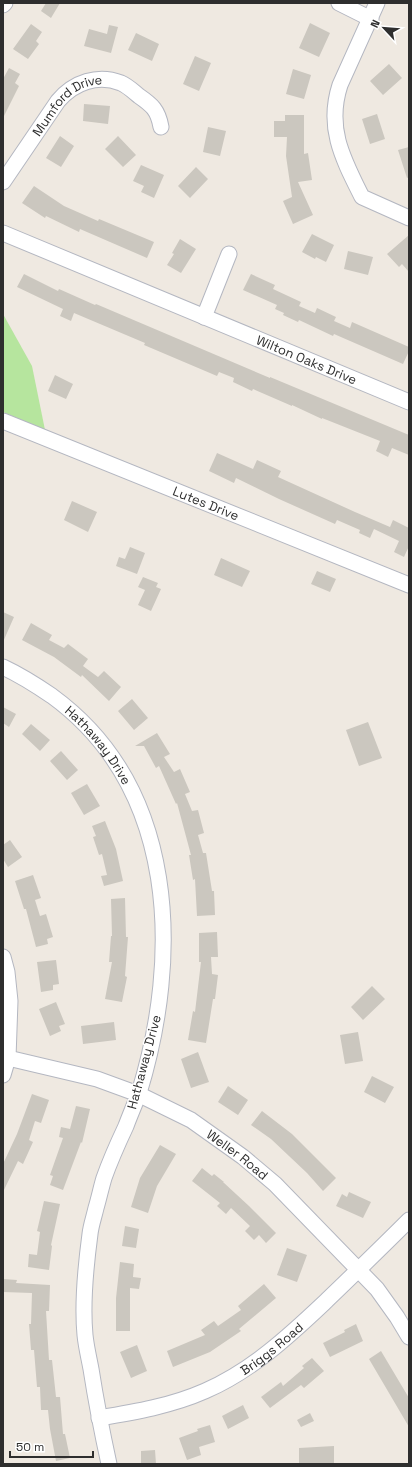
<svg xmlns="http://www.w3.org/2000/svg" width="412" height="1467" viewBox="0 0 412 1467" font-family="'Space Grotesk',sans-serif">
<style>
.green{fill:#b6e59e}
.building{fill:#cbc7bf}
.lines{fill:none;stroke-linecap:round;stroke-linejoin:round}
.minor-casing{stroke:#b4b7c1;stroke-width:17}
.minor{stroke:#fff;stroke-width:15}
.labels{text-anchor:middle;dominant-baseline:central;stroke-width:3;stroke-linejoin:round;paint-order:stroke}
.street-label{font-size:13px;fill:#2e2e2e;stroke:#fff}
</style>
<rect width="100%" height="100%" fill="#efe9e1"/>
<!-- green -->
<path class="green" d="M3,314L32,366L45,430L3,412Z"/>
<!-- building -->
<path class="building" d="M46,3H60L51,18L41,11Z
M310,23L330,33L319,57L299,48Z
M31,24L42,32L36,41L39,44L28,59L13,49Z
M109,25L118,27L111,53L84,46L89,29L107,34Z
M136,33L159,44L152,61L128,50Z
M195,56L211,63L199,91L183,84Z
M389,64L402,78L383,95L370,81Z
M9,68L20,74L15,83L19,86L3,118V79Z
M293,69L311,75L304,99L286,94Z
M84,104L110,106L108,124L83,121Z
M377,114L385,139L370,144L362,119Z
M285,115H304V154L308,153L312,180L298,182L313,215L293,224L283,201L292,197L286,156L287,137H274V121H285Z
M208,127L226,131L220,156L203,152Z
M60,136L74,146L61,167L46,158Z
M118,136L136,155L123,167L105,149Z
M409,147V177L407,178L398,150Z
M141,165L164,175L154,198L141,192L144,186L133,181Z
M196,167L208,179L190,198L178,186Z
M34,186L64,206L98,221L99,219L154,242L147,258L80,229L79,232L46,216L45,218L22,203Z
M312,234L334,245L326,262L316,257L315,259L302,252Z
M409,235V272L402,264L399,267L387,254Z
M180,239L196,249L181,273L167,265L174,254L172,253Z
M348,251L373,257L368,275L344,269Z
M24,274L58,291L59,289L95,305L96,304L270,378V377L409,435V455L392,448L388,457L376,451L380,441L322,418V419L292,405V406L253,389L252,391L233,382L234,378L219,372L217,376L144,345L145,343L74,313L71,321L60,316L63,309L17,287Z
M251,274L275,285L273,289L301,302L299,306L315,313L317,308L336,317L334,321L350,328L352,322L409,347V351L403,364L334,334L333,336L299,320L298,322L283,315L284,313L275,309L277,305L243,290Z
M55,375L73,384L66,399L48,391Z
M217,453L253,469L257,460L281,471L278,477L355,512L390,527L393,520L409,528V546L404,557L394,552L399,541L374,529L370,538L359,533L360,530L337,520L335,524L279,499L236,478L234,483L209,471Z
M72,501L97,512L88,532L64,520Z
M130,547L145,553L137,574L116,566L119,557L125,559Z
M221,558L250,571L242,587L214,575Z
M317,571L336,579L330,592L311,584Z
M143,577L158,583L156,587L161,589L151,611L138,605L145,590L138,587Z
M3,612L14,617L3,642Z
M31,623L52,635L49,640L64,648L68,644L88,659L83,666L98,677L104,671L121,687L109,701L82,675L81,677L54,657L22,640Z
M132,699L148,718L134,730L118,711Z
M3,707L16,714L9,727L3,723Z
M368,722L382,758L359,766L346,730Z
M31,724L50,740L40,751L22,734Z
M157,733L170,754L164,757L174,772L180,769L190,792L185,794L192,811L198,810L204,833L198,835L203,853H206L212,891H214L215,915L197,916L195,879L193,880L189,855H191L177,803L176,804L159,766L156,768L144,746H135Z
M61,751L78,770L67,780L50,761Z
M87,784L100,806L84,815L71,793Z
M105,821L116,849L123,881L104,886L101,876L107,875L102,854L99,855L93,837L96,836L92,826Z
M10,840L22,857L8,867L3,859V845Z
M33,875L41,898L35,900L40,916L46,914L53,937L47,939L48,944L36,947L26,909H24L15,881Z
M125,898L126,937H128L125,976L127,977L122,1002L105,999L112,962H109L111,936H112L111,899Z
M217,932L218,957H211L212,974L218,975L215,999H213L206,1043L188,1040L193,1011L195,1012L201,962H199V933Z
M56,960L59,984L53,985V990L41,992L37,962Z
M372,986L385,999L363,1020L351,1007Z
M56,1002L65,1024L59,1026L61,1031L50,1036L39,1009Z
M114,1022L116,1040L83,1044L81,1026Z
M358,1032L363,1061L345,1064L340,1035Z
M198,1052L209,1082L191,1088L181,1059Z
M372,1076L394,1087L385,1103L364,1092Z
M228,1086L248,1100L238,1115L218,1102Z
M32,1094L49,1100L41,1123L35,1121L29,1140L33,1142L23,1164L18,1161L3,1192V1164L17,1134Z
M76,1106L90,1109L82,1143L81,1142L63,1190L50,1185L53,1176L50,1175L63,1138L59,1137L61,1127L70,1129Z
M262,1111L292,1134L336,1178L323,1191L307,1173L271,1139L251,1125Z
M160,1145L176,1154L157,1186L148,1213L131,1207L140,1178Z
M202,1168L212,1176L214,1174L224,1182H223L249,1206L276,1233L266,1243L259,1235L254,1240L245,1231L250,1226L231,1208L226,1214L217,1206L220,1203L192,1181Z
M349,1192L371,1202L363,1218L336,1206L342,1194L347,1197Z
M44,1201L60,1204L51,1245L52,1246L49,1270L28,1267L29,1254L37,1255L40,1232L37,1231Z
M125,1226L139,1229L136,1248L122,1246Z
M287,1248L307,1255L297,1282L277,1275Z
M120,1262L134,1264L133,1277L141,1278L139,1289L130,1288V1331H116V1298Z
M3,1279L17,1280L16,1283L50,1285L49,1311H46L49,1360H52L56,1397H60L63,1434H65L70,1458L56,1461L50,1429L48,1410H41L40,1387H37L34,1350H31L29,1324H31L32,1293L3,1292Z
M264,1284L276,1298L239,1329L241,1331L210,1352L173,1367L167,1351L205,1335L201,1330L214,1321L218,1326L241,1310L238,1306Z
M356,1324L363,1341L330,1357L323,1343L345,1332L344,1330Z
M137,1345L147,1371L131,1378L120,1352Z
M381,1351L409,1398V1427L369,1359Z
M312,1358L324,1371L304,1388L301,1385L270,1408L261,1397L281,1382L283,1386L304,1368L302,1366Z
M243,1405L249,1418L228,1429L222,1416Z
M310,1413L314,1421L301,1427L297,1420Z
M210,1425L215,1442L199,1447L201,1455L187,1460L179,1438L198,1431L197,1429Z
M334,1446V1464H299V1448Z
M155,1450L156,1464H141V1451Z"/>
<g class="lines">
<defs>
<g id="minor">
<path d="M339,3L371,19"/>
<path d="M377,3L340,85C326,128 343,159 362,197L409,218"/>
<path d="M3,5L5,3"/>
<path id="s1" d="M3,182L58,101C74,82 98,74 121,83C128,86 134,92 139,96C152,105 158,110 161,127"/>
<path id="s2" d="M3,233L409,402"/>
<path d="M204,317L229,254"/>
<path id="s3" d="M3,421L409,585"/>
<path id="s4" d="M3,667C20,675 36,685 52,696C178,788 181,956 139,1093C135,1104 130,1115 126,1126C118,1143 110,1161 104,1178C101,1188 99,1198 96,1208C94,1217 91,1225 90,1234C86,1264 82,1304 85,1335C86,1346 89,1358 91,1369C96,1401 102,1432 109,1464"/>
<path d="M3,957L7,972L10,1001L8,1058L3,1075"/>
<path id="s5" d="M8,1058L97,1079L138,1094L191,1120L243,1157L275,1184L377,1289L397,1317L409,1337"/>
<path id="s6" d="M99,1418C135,1412 171,1406 205,1391C251,1371 288,1337 324,1303C353,1275 381,1248 409,1220"/>
</g>
</defs>
<!-- minor casing -->
<use href="#minor" class="minor-casing"/>
<!-- minor -->
<use href="#minor" class="minor"/>
</g>
<g class="labels">
<!-- street labels -->
<g class="street-label">
<text stroke="none"><textPath href="#s1" startOffset="103">Mumford Drive</textPath></text>
<text stroke="none"><textPath href="#s2" startOffset="329">Wilton Oaks Drive</textPath></text>
<text stroke="none"><textPath href="#s3" startOffset="219">Lutes Drive</textPath></text>
<text stroke="none"><textPath href="#s4" startOffset="125">Hathaway Drive</textPath></text>
<text transform="translate(144 1062) rotate(-75)">Hathaway Drive</text>
<text stroke="none"><textPath href="#s5" startOffset="252">Weller Road</textPath></text>
<text stroke="none"><textPath href="#s6" startOffset="189">Briggs Road</textPath></text>
</g>
</g>
<!-- border -->
<rect width="412" height="1467" fill="none" stroke="#2e2e2e" stroke-width="8"/>
<!-- north arrow -->
<g transform="translate(384 28) rotate(296)" stroke="#ffffff" stroke-width="3" paint-order="stroke">
<path d="M0-3L7 15L0 10L-7 15Z" fill="#2e2e2e"/>
<text y="-6" font-size="11" font-weight="bold" text-anchor="middle" fill="#2e2e2e">N</text>
</g>
<!-- scale -->
<path d="M10 1451v6h83v-6" fill="none" stroke="#2e2e2e" stroke-width="2"/>
<text x="16" y="1451" font-size="12" fill="#2e2e2e" stroke="#ffffff" stroke-width="3" paint-order="stroke">50 m</text>
</svg>
